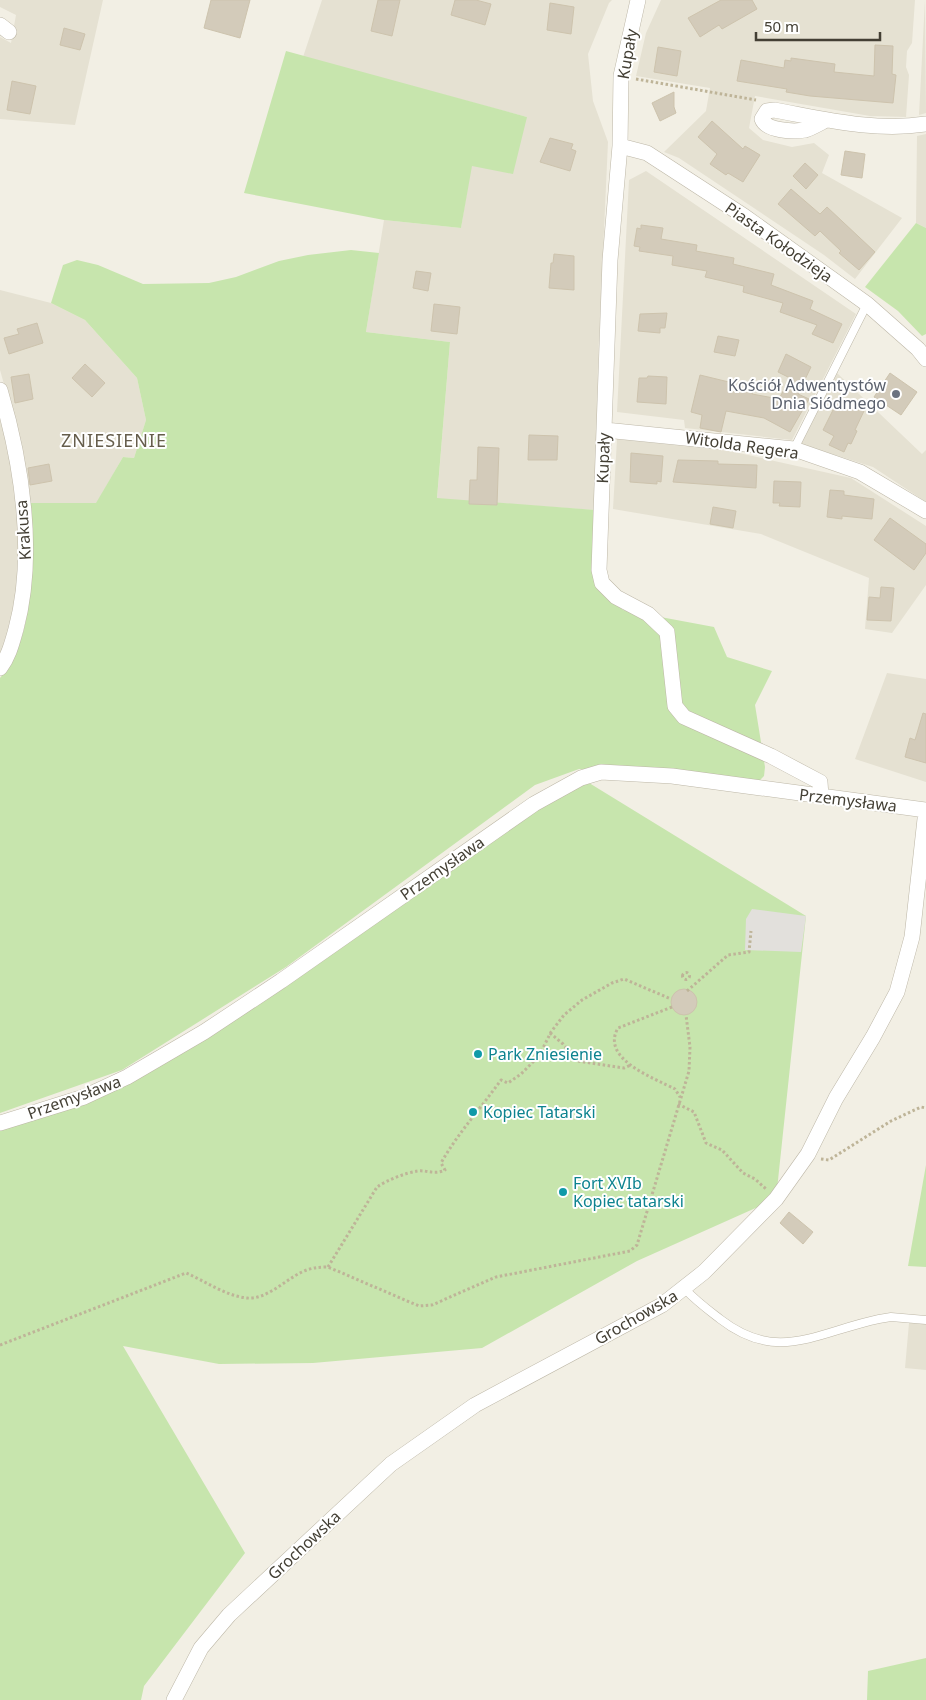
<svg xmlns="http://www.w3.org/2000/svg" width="926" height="1700" viewBox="0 0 926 1700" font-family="'Noto Sans',sans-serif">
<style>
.residential{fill:#e5e1d2}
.green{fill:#c7e5ad}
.parking{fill:#e2e0dc}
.building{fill:#d3cbba;stroke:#cdc3ad}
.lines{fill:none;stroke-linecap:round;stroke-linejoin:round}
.lane-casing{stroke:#bdb7a7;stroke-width:9}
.street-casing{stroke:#bdb7a7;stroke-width:16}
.path{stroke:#beb498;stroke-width:3;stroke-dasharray:2.5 2.5;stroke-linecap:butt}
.lane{stroke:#fff;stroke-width:8}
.street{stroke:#fff;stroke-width:15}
.worship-dot{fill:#6b7280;stroke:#fff;stroke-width:2}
.culture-dot{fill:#0f9aa8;stroke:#fff;stroke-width:2}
.labels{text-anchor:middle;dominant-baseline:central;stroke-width:4;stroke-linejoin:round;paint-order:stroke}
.street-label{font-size:16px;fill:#433f34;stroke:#fff}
.worship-label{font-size:16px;fill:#5b616d;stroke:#fff;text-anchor:end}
.culture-label{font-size:16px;fill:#0d838f;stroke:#fff;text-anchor:start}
.neighbourhood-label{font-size:18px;letter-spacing:1px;fill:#665e4c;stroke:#fff}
</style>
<rect width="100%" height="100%" fill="#f2efe4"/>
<!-- residential -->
<path class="residential" d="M0,0H103L75,125L0,119V37L11,43L16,15L0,7Z
M322,0H612L609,3L588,54L593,101L608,142L598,362L596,510L437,499L450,342L366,332L384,220L461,228L471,166L527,117L303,57Z
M661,0H915L912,43L907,51L906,67L909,75L906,117L870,116L755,96L749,128L763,140L792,147L814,143L829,155L822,173L902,218L855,279L824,255L679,158L664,152L706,111L710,88L636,76L646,33Z
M925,0L926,113L919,115Z
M926,134V228L916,223L917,136Z
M646,171L856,314L792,440L685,428L684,420L617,412L629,180Z
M0,290L51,303L85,320L137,378L146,420L134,458L123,457L96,504L25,503L15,423L0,370Z
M837,373L922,454L926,450V502L873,467L801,444Z
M0,420L3,430L8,433L18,509L19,574L13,620L0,659Z
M617,439L730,451L851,478L926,526V585L892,633L865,629L869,578L761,534L613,509Z
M887,673L926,679V782L855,759Z
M909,1323L926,1324V1370L905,1368Z"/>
<!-- green -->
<path class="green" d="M286,51L527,117L513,174L472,166L461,228L384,220L244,193Z
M916,223L926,228V334L922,336L898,311L865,287Z
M351,250L379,253L366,332L450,342L437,498L596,510L593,578L623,610L714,627L727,657L772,671L755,705L765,767L764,776L758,782L579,769L535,785L286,967L122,1070L0,1113V678C40,630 29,560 25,503H96L123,457L134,458L146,420L137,378L85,320L51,303L63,265L77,260L98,265L143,284L209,283L236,277L279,261L308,255Z
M581,778L806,916L776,1199L637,1261L482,1348L313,1363L219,1364L123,1346L245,1553L144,1686L141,1700H0V1123L127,1077Z
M926,1165V1267L908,1266Z
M926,1658V1700H867L868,1671Z"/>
<!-- parking -->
<path class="parking" d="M752,909L806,916L801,952L745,950L746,919Z"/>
<!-- building -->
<path class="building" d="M211,0H250L240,38L204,28Z
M378,0H400L392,36L371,31Z
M455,0H476L491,4L485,25L451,15Z
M721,0H752L757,9L722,29L719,25L700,37L688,18Z
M550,3L574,7L571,34L547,30Z
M64,28L85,34L80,50L60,45Z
M875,45L893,46L892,74L896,75L893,103L810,96L786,92L787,89L737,81L741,60L784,68L785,60L791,61V58L835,64L834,72L874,76Z
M658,47L681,51L677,76L654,72Z
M12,81L36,86L30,114L7,110Z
M674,92V107L676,113L660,121L652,103Z
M712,121L743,149L745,146L760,155L743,182L728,173L726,175L710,164L717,154L698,137Z
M550,138L573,144L571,149L576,151L570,171L540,162Z
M845,151L865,154L862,178L841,175Z
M805,163L818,175L806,189L793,176Z
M791,189L820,214L827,207L875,252L859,270L839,253L841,251L820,231L815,236L778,204Z
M641,225L663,228L661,239L697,245L696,251L734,258L733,264L774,274L771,285L813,301L810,309L842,324L833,343L812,334L817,325L780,312L783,303L743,292L744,286L705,277L707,271L672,265L673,256L639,251L640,247L634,246L637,228L641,229Z
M554,254L574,256V290L549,288L551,263H553Z
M416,271L431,273L428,291L413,288Z
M434,304L460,307L457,334L431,331Z
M667,313L665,328H660V333L638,331L640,314Z
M37,323L43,343L9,354L4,338L19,334L17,329Z
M718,336L739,340L735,356L714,352Z
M786,354L811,367L798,394L809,399L790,432L764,418L726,411L721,432L700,428L702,415L691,412L700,375L733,383L732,387L753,391L752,394L779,399L790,378L778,372Z
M85,364L105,383L92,397L72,378Z
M890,373L917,392L901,415L874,397Z
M29,374L33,399L15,403L11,377Z
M648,376L667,377L666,404L637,402L639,378H647Z
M844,401L864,411L855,430L857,431L851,444L848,443L844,452L829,445L834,436L823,430L837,402L843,405Z
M529,435L558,436L557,460H528Z
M478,447L499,448L497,505L469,504L470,480H477Z
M631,453L663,456L661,482L657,481V484L630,482Z
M678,460L718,461V464L757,465L756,488L673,482Z
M49,464L52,481L30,485L28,468Z
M774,481L801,482L800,507L779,506L780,503H773Z
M830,490L844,491V495L874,499L872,519L842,516V519L827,517Z
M713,507L736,511L733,528L710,524Z
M890,518L926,544V553L914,570L874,540Z
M881,587L894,588L891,621L867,620L869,597L880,598Z
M923,713L926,714V763L905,757L910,738L915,740Z
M671 1002a13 13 0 1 1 26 0a13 13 0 1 1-26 0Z
M789,1212L813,1232L803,1244L780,1223Z"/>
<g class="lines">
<defs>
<path id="lane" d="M794,449L867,304
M685,1289C696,1301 707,1309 720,1319C778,1364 817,1332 879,1319L891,1317L926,1320"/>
<path id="street" d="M638,0L621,76L620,146L610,260L599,570L602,583L616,597L648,614L667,632L675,706L684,717L771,756L820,782L821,796
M0,25L9,32
M826,120C820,123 812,128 805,130C794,132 766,131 762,119L767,111L774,110C824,119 875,132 926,124
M620,146L647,153L744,216L867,304L918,349L926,359
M0,390C22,463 36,555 16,629C12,643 9,656 0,668
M605,430L794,449L860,472L926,511
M0,1123L84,1097L127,1077L204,1032L281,981L534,804L581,778L601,772L672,776L926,810
M174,1700L201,1648L229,1615L391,1464L475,1405L662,1305L704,1272L776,1199L808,1154L836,1098L873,1037L897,992L912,937L926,810"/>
</defs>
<!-- lane casing -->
<use href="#lane" class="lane-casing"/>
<!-- street casing -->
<use href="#street" class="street-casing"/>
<!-- path -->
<path class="path" d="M636,79L756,100
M682.5 976a3.5 3.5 0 1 1 7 0a3.5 3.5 0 1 1-7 0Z
M687,991L728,955L749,952L751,931
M672,1007L618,1028C600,1059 654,1078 675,1089L680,1097
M550,1033L563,1044L577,1061L624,1068L631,1065
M678,1104L694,1112L706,1143L722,1150L743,1173L755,1179L766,1189
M821,1159L829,1160L891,1121L921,1107L926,1108
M328,1267L377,1187C387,1180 405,1173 418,1171C428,1170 434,1175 445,1170L441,1163C458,1133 481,1108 501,1080L508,1083L521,1074L539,1056L551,1032L564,1015L582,1000L612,983L624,979L671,999
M0,1345L186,1273C205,1281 226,1296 247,1298C266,1300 285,1280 302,1272C310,1268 318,1267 328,1267L419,1306L432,1305L496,1277L630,1251L637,1245L689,1071L690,1047L686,1015"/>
<!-- lane -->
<use href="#lane" class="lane"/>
<!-- street -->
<use href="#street" class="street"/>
</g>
<!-- markers -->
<circle class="worship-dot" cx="896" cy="394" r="5"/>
<g class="culture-dot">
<circle cx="478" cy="1054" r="5"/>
<circle cx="473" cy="1112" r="5"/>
<circle cx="563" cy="1192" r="5"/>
</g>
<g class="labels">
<!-- street labels -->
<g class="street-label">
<text transform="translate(627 54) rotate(-80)">Kupały</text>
<text transform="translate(779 242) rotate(35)">Piasta Kołodzieja</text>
<text transform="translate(742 445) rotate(8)">Witolda Regera</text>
<text transform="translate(603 458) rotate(-88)">Kupały</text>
<text transform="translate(23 530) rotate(-94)">Krakusa</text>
<text transform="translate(848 800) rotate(7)">Przemysława</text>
<text transform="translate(442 868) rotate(-35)">Przemysława</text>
<text transform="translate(74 1097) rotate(-20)">Przemysława</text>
<text transform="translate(636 1317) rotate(-30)">Grochowska</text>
<text transform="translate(304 1545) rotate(-43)">Grochowska</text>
</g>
<!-- worship labels -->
<g class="worship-label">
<text x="886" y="385">Kościół Adwentystów<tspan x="886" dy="18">Dnia Siódmego</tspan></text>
</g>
<!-- culture labels -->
<g class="culture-label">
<text x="488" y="1054">Park Zniesienie</text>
<text x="483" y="1112">Kopiec Tatarski</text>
<text x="573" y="1183">Fort XVIb<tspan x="573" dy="18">Kopiec tatarski</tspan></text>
</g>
<!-- neighbourhood labels -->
<g class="neighbourhood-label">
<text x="114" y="440">ZNIESIENIE</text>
</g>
</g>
<!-- scale -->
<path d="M756 32v8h124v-8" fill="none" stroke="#433f34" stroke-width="2.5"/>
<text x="764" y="32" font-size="15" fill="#433f34" stroke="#ffffff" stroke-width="4" paint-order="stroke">50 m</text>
</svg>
